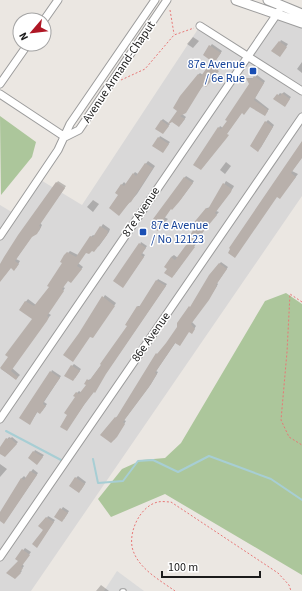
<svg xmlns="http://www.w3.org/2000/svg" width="302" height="591" viewBox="0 0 302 591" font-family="'Source Sans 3',sans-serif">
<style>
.residential{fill:#d9d8d8}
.forest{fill:#acc69b}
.parking{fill:#dbdbdb}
.shadow{fill:#0003}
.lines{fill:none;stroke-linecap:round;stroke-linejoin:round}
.stream{stroke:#a7ced4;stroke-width:2}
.building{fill:#b8b0ab}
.service-casing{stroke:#9c9c9c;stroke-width:5.5}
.minor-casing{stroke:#9c9c9c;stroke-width:9}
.tertiary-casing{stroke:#9c9c9c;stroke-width:11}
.path{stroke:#e87776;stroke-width:1;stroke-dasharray:2 2;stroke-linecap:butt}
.service{stroke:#fff;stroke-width:3.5}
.minor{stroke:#fff;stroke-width:7}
.tertiary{stroke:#fff;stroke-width:9}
.transit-dot{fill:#1a4fb4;stroke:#fff;stroke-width:1.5}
.labels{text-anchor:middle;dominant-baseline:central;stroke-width:3;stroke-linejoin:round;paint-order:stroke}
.transit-label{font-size:12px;fill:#164399;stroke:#fff;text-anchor:end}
.street-label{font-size:12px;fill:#1b1b1b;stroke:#fff}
</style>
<rect width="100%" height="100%" fill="#ebe7e2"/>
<!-- residential -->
<path class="residential" d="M278,13L302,23V196L31,591H0V205L15,214L39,179L82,205L200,26L246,57Z"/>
<!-- forest -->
<path class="forest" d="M0,116L36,142L32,157L1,195Z
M286,293L302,304V575L165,494L111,517L98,499L122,469L142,460L165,458L181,443L265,301Z"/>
<!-- parking -->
<path class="parking" d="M117,571L144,591H104Z"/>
<!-- shadow -->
<path class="shadow" d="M193,37L199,41L193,48L187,44Z
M281,40L288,44L281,54L280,42Z
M212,44L222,51L216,60L204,54Z
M302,62V73L297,69Z
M212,64L219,69L208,84H204L182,114L186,117L181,124L178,110L198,75L200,73L203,75Z
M257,75L265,81L255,98L269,109L266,113L250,106L242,112L203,167L219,128L220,126L223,128L250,84L247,78H254Z
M284,92L291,97L286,104L275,99L280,93L282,94Z
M163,119L170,124L164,131L161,121Z
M268,120L274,125L260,149L266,122Z
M160,136L170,142L164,150L159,138Z
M302,142V157L292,171L298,174L281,196Z
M148,161L155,166L137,194L121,212L120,195L116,192L124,182L126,184L135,172L138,174Z
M226,162L231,166L225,174L220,170Z
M186,176L194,181L181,199L171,208L164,217L168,219L158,230L153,226L157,221L154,219Z
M58,181L66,186L40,223L42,225L39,231L32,236L16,259L20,261L16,268L11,267L0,281V265Z
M226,181L234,186L233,188L216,211L219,212L211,221L195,243L196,244L174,275L171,257L174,255L178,258L193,236L195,229L192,226L207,208L211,207Z
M93,200L99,204L93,212L87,207Z
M103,224L110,229L109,232L99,246L86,252L78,263L83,267L73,279L68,280L63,287L65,288L48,313L51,315L49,317L12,368L20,375L16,379L1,369L34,319L20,309L28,299L36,305L51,287L64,263L65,256L70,251L78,255L91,237L93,235L95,236Z
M141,242L147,246L142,253L145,255L124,285Z
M221,262L228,267L217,283L218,284L210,297L192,322L196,326L193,331H189L176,342L156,371L158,372L151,384L124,420L126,421L114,440L115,418L118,416L157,354L160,353L178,328L210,275Z
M158,279L167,284L68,428L77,393L79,391L82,393L87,385L88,380L91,379L129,326L126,324L138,306H141Z
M105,295L116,303L93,337L80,334Z
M74,364L81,369L75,378L72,366Z
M52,370L61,376L44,402L47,404L42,411H38L31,422Z
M9,437L11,438L12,437L18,442L5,456L0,452V448Z
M35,450L44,455L38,462L34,452Z
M0,464L7,469L0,477Z
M33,469L38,473L6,520H0V514L22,478L24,476L26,478Z
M78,476L86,482L81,490L76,478Z
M63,507L69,511L64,519L56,517Z
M48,516L55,520L38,545L47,518Z
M25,548L31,552L22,564L24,566L21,570L22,571L15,578L19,561L16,559Z
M101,585L109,591H96Z"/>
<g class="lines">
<!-- stream -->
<path class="stream" d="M6,431L61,460
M93,459L98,483L123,481L138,461L153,460L178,472L209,456L271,479L302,500"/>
</g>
<!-- building -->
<path class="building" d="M279,41L287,47L280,57L271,51Z
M209,45L221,53L214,63L203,55Z
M209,65L219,71L206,87L204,85L202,87L186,113L180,116L185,119L179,127L172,122L167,125L177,111L173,108L180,96L198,74L201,76Z
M254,76L264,83L254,100L267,109L268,111L265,116L250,107L244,115L242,113L227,134L229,135L226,139L201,170L193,165L218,127L221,129L227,121L225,120L249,84L246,78L252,79Z
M282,93L290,99L285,107L273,99L277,94L280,96Z
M161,120L169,126L163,134L155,129Z
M265,121L273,127L258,152L250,146Z
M158,137L169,144L163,153L152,146Z
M302,141V158L291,173L296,177L280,199L277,197L235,258L228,253L230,249L229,248Z
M145,163L153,168L131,202L129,203L119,216L109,208L118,195L115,193L121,184L124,186L133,173L136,176Z
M184,177L193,183L179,202L172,210L171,209L164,219L167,222L158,231L152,227L155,221L153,219Z
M56,182L65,188L39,226L41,227L37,234L32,237L15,261L19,264L14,271L11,268L0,282V264L4,257L18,235Z
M223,183L232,189L231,192L215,213L217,215L202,233L193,246L195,247L172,278L164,273L167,269L164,267L171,257L175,260L192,237L190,235L194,229L191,226L206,208L208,209Z
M100,226L108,231L107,235L94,252L92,251L89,254L86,253L77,266L82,269L71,283L68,281L62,289L64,291L47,316L49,317L47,321L11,371L18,377L16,380L0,368L8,357L5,355L32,319L19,310L25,301L34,306L49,287L47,286L62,263L60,262L64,255L67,252L76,257L90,236L93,237Z
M139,243L146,248L141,255L144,257L123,288L113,281Z
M219,263L227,269L216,285L217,286L209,300L191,324L195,329L192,334L189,332L180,346L175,343L155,373L157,374L149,387L123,422L125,424L117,437L111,443L100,435L115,417L116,418L156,353L157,354L166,343L177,327V323L189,306L190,307L209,275Z
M156,280L166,286L106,374L95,393L94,392L84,405L67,431L60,427L67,415L64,413L75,397L73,396L76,392L79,394L86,385L84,384L87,379L89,381L101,365L100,364L127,326L125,325L137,306L139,307Z
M102,296L115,306L93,338L90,337L73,362L63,355L79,333Z
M71,365L80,371L73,381L64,376Z
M50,371L60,378L44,401L43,404L46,406L40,414L37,412L30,425L19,418Z
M6,438L8,439L10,438L17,444L5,457L0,454V447Z
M33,451L43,457L37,465L28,458Z
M30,471L37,475L4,524L0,521V512L21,478L24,480Z
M75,477L85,484L79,493L69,486Z
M60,508L68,513L62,522L54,517Z
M46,517L54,522L37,548L32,544L43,530L38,526Z
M22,549L30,555L21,567L23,568L20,572L21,573L15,579L6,573L18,561L15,559Z"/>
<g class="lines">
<defs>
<path id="service" d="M122,591H124"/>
<path id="minor" d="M44,20L58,0
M200,26L302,91
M0,84L28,44
M0,94L65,137
M65,137L79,130L167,0
M0,236L58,150L70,124L155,0
M0,419L279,11
M0,557L302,117"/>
<path id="tertiary" d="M236,0L302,23
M268,0L302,14"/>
</defs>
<!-- service casing -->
<use href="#service" class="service-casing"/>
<!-- minor casing -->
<use href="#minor" class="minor-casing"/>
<!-- tertiary casing -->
<use href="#tertiary" class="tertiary-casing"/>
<!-- path -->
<path class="path" d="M170,10L174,34
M121,80L145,69L174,35L194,28
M302,302L290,294L287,352L281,420L289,437L302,445
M175,591C161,581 141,570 134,553C126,536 139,506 158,502C162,501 167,502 171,502L278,573L289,585L291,591"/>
<!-- service -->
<use href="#service" class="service"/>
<!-- minor -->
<use href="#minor" class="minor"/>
<!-- tertiary -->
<use href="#tertiary" class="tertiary"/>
</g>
<!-- markers -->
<g class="transit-dot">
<rect x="249" y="67" width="8" height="8" rx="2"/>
<rect x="139" y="228" width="8" height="8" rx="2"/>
</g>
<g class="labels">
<!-- transit labels -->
<g class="transit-label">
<text x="245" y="64">87e Avenue<tspan x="245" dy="14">/ 6e Rue</tspan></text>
<text x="151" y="225" text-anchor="start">87e Avenue<tspan x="151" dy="14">/ No 12123</tspan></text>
</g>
<!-- street labels -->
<g class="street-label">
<text transform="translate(119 72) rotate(-56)">Avenue Armand-Chaput</text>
<text transform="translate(141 212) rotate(-56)">87e Avenue</text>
<text transform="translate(151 337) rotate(-55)">86e Avenue</text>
</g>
</g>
<!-- north arrow -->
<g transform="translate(32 32) rotate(242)"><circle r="19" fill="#ffffff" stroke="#a4a4a4"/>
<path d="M0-3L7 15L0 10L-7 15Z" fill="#af1725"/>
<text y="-6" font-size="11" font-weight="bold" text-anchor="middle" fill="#1b1b1b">N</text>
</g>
<!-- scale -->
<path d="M162 571v6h98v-6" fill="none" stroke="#1b1b1b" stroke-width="2"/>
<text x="168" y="571" font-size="12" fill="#1b1b1b" stroke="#ffffff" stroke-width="3" paint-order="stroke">100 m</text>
</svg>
